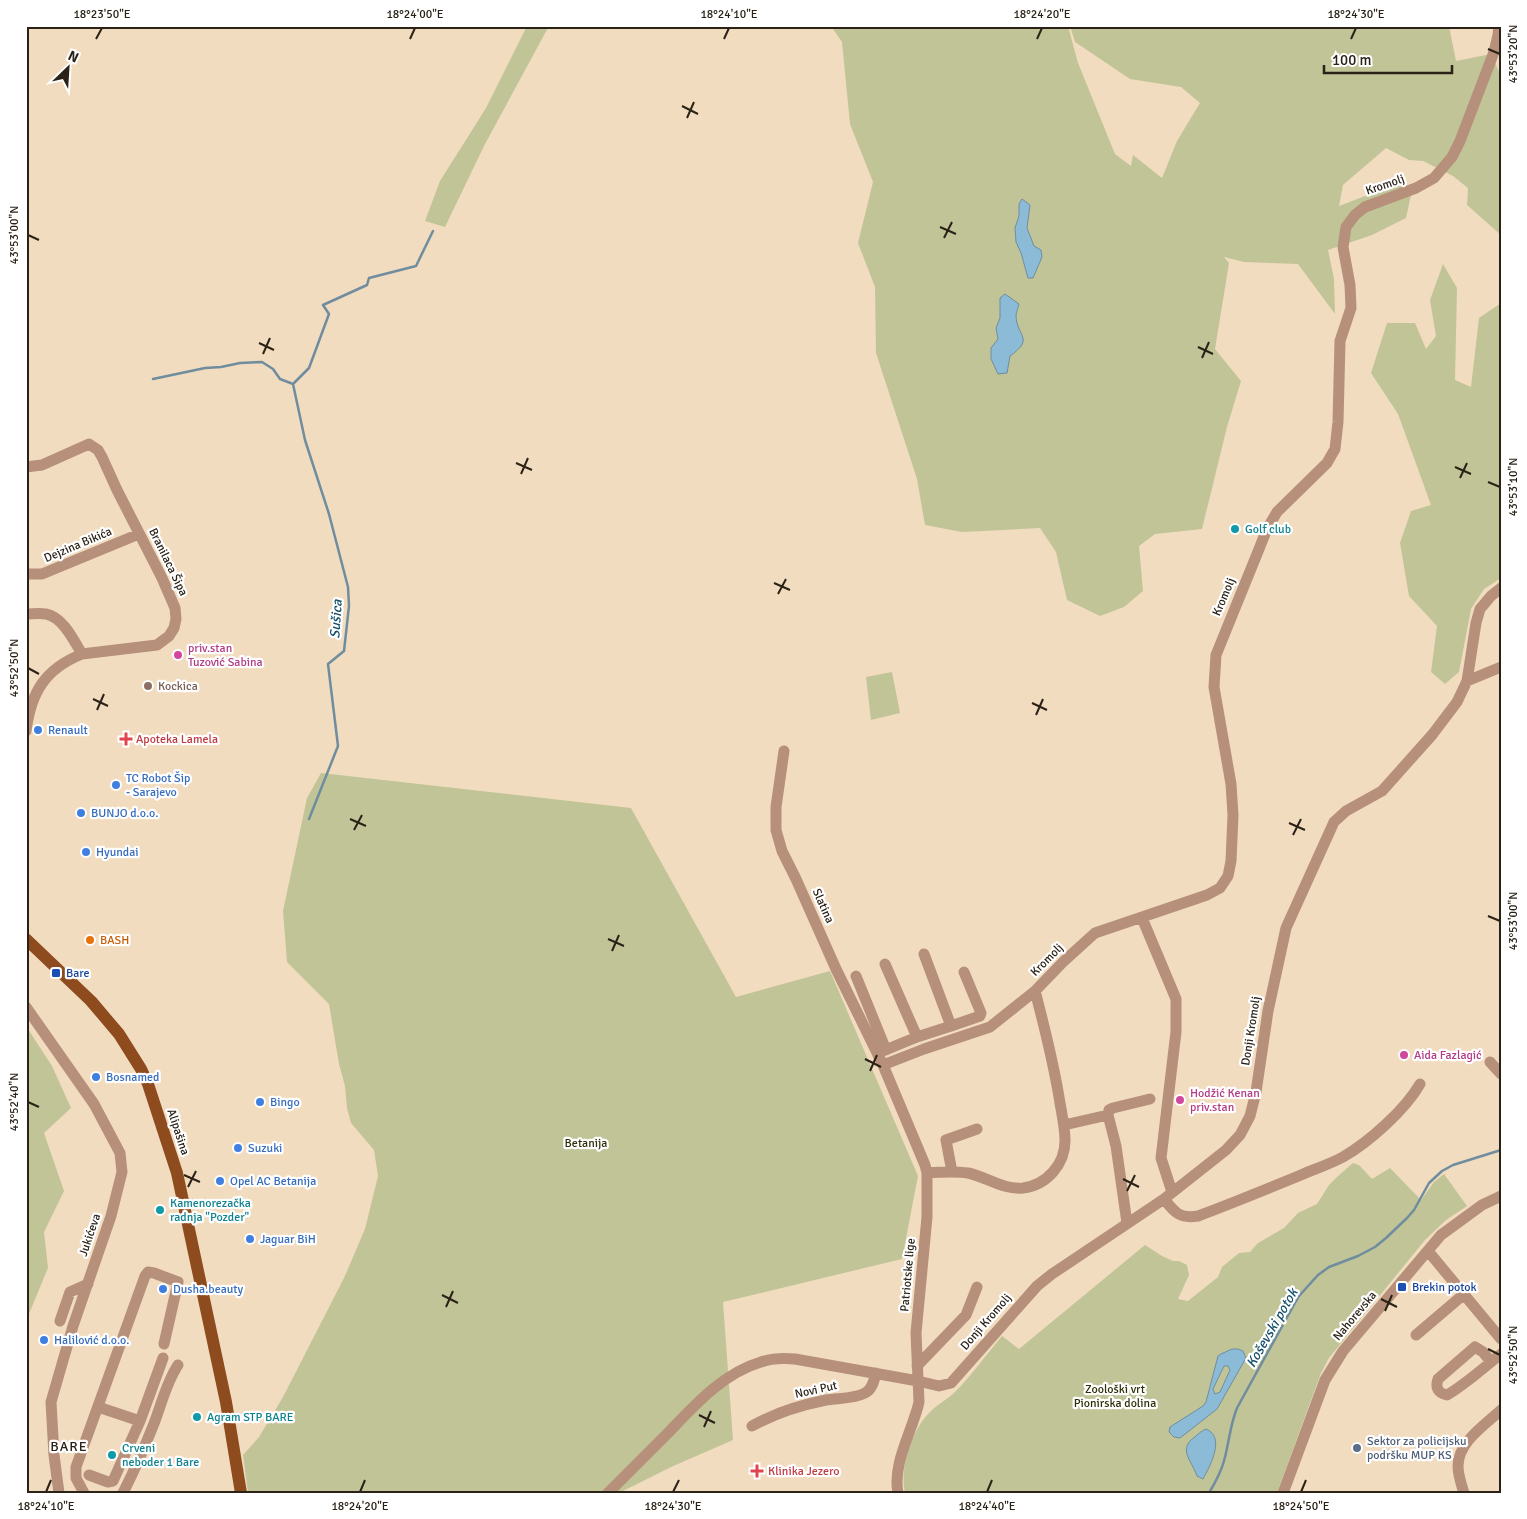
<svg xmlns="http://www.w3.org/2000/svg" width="1527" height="1519" viewBox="0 0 1527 1519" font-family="Signika,sans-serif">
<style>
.green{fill:#c1c497}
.water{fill:#8cbbd8;stroke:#6f8d9e;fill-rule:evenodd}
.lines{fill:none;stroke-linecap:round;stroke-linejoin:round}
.stream{stroke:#6f8d9e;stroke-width:2.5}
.minor{stroke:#b6907a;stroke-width:11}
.major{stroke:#8d4b1e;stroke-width:12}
.ticks{fill:none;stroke:#2a2217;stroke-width:2}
.culture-dot{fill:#0f9aa8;stroke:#fff;stroke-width:2}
.hotel-dot{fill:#d1479c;stroke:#fff;stroke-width:2}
.education-dot{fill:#8d6e63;stroke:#fff;stroke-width:2}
.shop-dot{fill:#3f7fe0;stroke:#fff;stroke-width:2}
.health-dot{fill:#e0444e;stroke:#fff;stroke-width:2}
.food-dot{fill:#e8710a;stroke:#fff;stroke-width:2}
.transit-dot{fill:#1a4fb4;stroke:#fff;stroke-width:2}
.service-dot{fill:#5c6f8a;stroke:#fff;stroke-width:2}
.labels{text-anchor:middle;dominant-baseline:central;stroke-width:4.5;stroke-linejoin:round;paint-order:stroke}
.street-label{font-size:12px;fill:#2a2217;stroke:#fff}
.culture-label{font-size:12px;fill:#0d838f;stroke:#fff;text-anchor:start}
.hotel-label{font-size:12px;fill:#b23c85;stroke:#fff;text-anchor:start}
.education-label{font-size:12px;fill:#785e54;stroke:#fff;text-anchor:start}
.shop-label{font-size:12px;fill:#366cbe;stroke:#fff;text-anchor:start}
.health-label{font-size:12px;fill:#be3a42;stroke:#fff;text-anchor:start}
.food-label{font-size:12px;fill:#c56008;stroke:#fff;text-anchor:start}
.transit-label{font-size:12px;fill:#164399;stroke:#fff;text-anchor:start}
.park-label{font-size:12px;fill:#2d2f07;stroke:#fff}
.service-label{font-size:12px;fill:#4e5e75;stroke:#fff;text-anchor:start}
.water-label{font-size:14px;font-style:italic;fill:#144f6c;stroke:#fff}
.neighbourhood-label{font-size:14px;letter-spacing:1px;fill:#2a2217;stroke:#fff}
.neatline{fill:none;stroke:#2a2217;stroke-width:2}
.ticks-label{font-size:12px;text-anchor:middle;fill:#2a2217}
</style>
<rect width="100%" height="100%" fill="#f2dcbf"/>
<!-- green -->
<path class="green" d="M527,26H549L485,144L445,227L425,221L440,181L486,108Z
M831,26H1068L1078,63L1115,154L1131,166L1133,155L1162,178L1177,141L1200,103L1181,87L1130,79L1075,42L1070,26H1449L1456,61L1491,54L1501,76V235L1467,205L1468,188L1453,176L1423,161L1409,160L1386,148L1343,185L1339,206L1399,183L1411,195L1406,218L1372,235L1328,250L1334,279L1335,314L1298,264L1244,262L1224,257L1229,263L1215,349L1241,381L1227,427L1202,529L1155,534L1139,546L1143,591L1124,607L1100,616L1067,600L1056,552L1040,528L962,532L925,525L917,479L876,353L875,287L858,243L873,182L850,124L842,42Z
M1443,264L1457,288L1455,380L1471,387L1479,318L1501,303V578L1484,589L1471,609L1459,672L1445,684L1431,672L1437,626L1409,596L1400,543L1411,511L1431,505L1398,414L1371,373L1387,323H1415L1426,349L1436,336L1430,300Z
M892,672L900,713L871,720L866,677Z
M321,773L631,808L736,997L830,971L918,1176L902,1259L723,1302L733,1440L671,1467L619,1493H248L243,1455L259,1437L283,1397L344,1278L365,1229L378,1176L374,1150L351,1123L347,1108L345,1086L339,1064L329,1004L287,962L283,911L307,798Z
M26,1026L52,1066L71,1108L44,1133L64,1191L44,1232L48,1268L26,1321Z
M1353,1163L1359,1165L1372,1179L1390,1168L1421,1200L1434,1182L1444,1174L1467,1206L1446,1220L1425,1240L1329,1358L1321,1373L1277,1493H905C899,1467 912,1429 931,1411C938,1404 948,1399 955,1392C972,1375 986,1355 1002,1336L1019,1349L1145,1245L1162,1256L1173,1261H1179L1187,1265L1189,1275L1178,1299L1188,1301L1218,1277L1222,1267L1239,1253L1250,1252L1258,1243L1284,1228L1298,1213L1317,1204L1329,1185L1337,1177Z"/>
<!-- water -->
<path class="water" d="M1022,199L1030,205L1027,228L1034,246L1041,250L1042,257L1033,278H1028L1021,253L1016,242L1015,228L1019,216V204Z
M1005,294L1019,304C1018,308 1016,313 1016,316C1017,337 1035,338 1010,356L1007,373L998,374L991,359V348L998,339L996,328L1000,318V298Z
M1232,1349H1238L1243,1351L1246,1358L1217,1409L1180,1438L1174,1437L1169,1432L1170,1427L1203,1406L1206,1402L1218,1356L1221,1354ZM1224,1366H1228L1230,1370L1220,1392L1215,1394L1213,1389Z
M1206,1429C1226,1437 1210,1466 1203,1479L1197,1476C1191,1459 1177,1449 1196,1436C1199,1433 1202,1431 1206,1429Z"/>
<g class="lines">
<!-- stream -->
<path class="stream" d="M153,379L205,368L221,367L240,363L262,362L273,369L280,379L293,384
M309,819L338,746L328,664L344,651L349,606L348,587L329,514L305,440L293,384L309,368L329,314L323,305L367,285L369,278L416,266L433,231
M1209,1493C1215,1483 1221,1472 1224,1461C1229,1443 1230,1425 1237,1408L1291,1310L1299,1296L1318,1275L1329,1267L1358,1256L1375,1247L1386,1238L1407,1218L1414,1210L1429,1183L1442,1171L1453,1165L1501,1150"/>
<!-- minor -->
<path class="minor" d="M26,467L42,465L89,444L98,450L102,457L117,490L162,578L175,608L176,619L174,628L169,636L157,645L82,654C45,669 31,692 26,731
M26,574H42L139,534
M26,614C32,614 40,613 46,614C63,617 74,641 82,654
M1467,681L1501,667
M784,751L776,807V830L782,851L796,879L836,969L883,1065L925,1165L927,1173V1217L916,1333L919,1402C913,1430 892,1463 898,1493
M1142,918L1176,999V1032L1161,1158L1172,1192
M856,976L886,1050
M26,1007L94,1104L120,1153L122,1172L111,1216L73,1326L51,1402L54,1455L59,1493
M951,1026L980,1016L981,1013L964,972
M917,1037L951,1026L924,954
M878,1053L917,1037L885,964
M1490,1062L1501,1074
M883,1065L924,1049L990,1027L1035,991L1063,962L1095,933L1207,895L1220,888L1228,876L1231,861L1233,815L1231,784L1214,687L1216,655L1257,554L1267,529L1277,512L1327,463L1335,449L1338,422L1340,341L1351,308L1350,285L1343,247L1346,227L1355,215L1365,207L1416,188L1434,178L1452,157L1460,141L1494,52L1498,35L1499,26
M1064,1125L1108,1115
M952,1172L946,1140L977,1129
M927,1173C940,1172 955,1171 968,1173C987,1177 1003,1190 1023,1188C1047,1185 1065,1164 1065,1141C1065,1128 1062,1115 1060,1103C1054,1065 1045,1029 1035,991
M1164,1199C1175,1213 1180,1219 1198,1216C1233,1203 1267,1189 1301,1175C1315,1169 1330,1164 1343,1157C1369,1142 1405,1110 1420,1084
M1127,1223L1116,1146L1108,1115L1109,1110L1113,1108L1150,1099
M1428,1251L1501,1339
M60,1321L70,1292L88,1284
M1416,1335L1463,1295
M1491,1362L1483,1352L1475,1347L1438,1379C1435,1388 1438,1393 1447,1395C1466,1384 1483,1368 1501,1354
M917,1366L966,1315L977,1287
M98,1407L140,1421L163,1358
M752,1426C775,1413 801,1405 826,1400C838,1398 854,1399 865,1393C872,1390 874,1381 876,1373
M89,1475L108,1482L113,1481L140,1421
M84,1493L76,1478V1467L145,1276L148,1272L154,1273L178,1282L164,1344
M123,1493C134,1471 144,1449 153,1426C161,1406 166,1383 178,1365
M608,1493C628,1473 648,1453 668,1433C694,1406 723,1373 761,1362C772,1358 784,1358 795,1359L918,1381L939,1386L951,1383L1037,1286L1052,1274L1164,1199L1226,1150L1240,1135L1250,1116L1256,1092L1268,1011L1286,928L1334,822L1346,811L1382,791L1432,735L1457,702L1467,681L1476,623L1480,609L1491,596L1501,588
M1283,1493L1325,1380L1343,1351L1441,1235L1482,1205L1501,1196
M1464,1493C1461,1484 1458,1475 1458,1466C1458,1442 1485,1425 1501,1410"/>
<!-- major -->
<path class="major" d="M26,939L91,1001L119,1034L141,1069L148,1084L177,1173L226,1402L241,1493"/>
</g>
<!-- ticks -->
<path class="ticks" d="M96,39L102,28M410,39L415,28M724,39L729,28M1037,39L1042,28M1351,39L1356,28M1488,49L1500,54M682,106L698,114M687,118L694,102M940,227L956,234M28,235L39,240M944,238L952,222M259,343L274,350M1198,347L1213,354M263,354L270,338M1202,358L1209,342M516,463L532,470M1455,467L1471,474M521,474L528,458M1460,478L1467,463M1488,482L1500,487M774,583L790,590M778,594L786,579M28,668L39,674M93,699L108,706M1032,703L1047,710M97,710L104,694M1036,715L1043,699M350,819L366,826M1289,823L1305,830M354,830L362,815M1293,835L1301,819M1488,916L1500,921M608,939L624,946M612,951L619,935M865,1059L881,1067M870,1071L877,1055M28,1102L39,1107M184,1175L200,1182M1123,1179L1139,1187M188,1187L196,1171M1127,1191L1135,1175M442,1295L458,1303M1381,1299L1397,1307M446,1307L453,1291M1385,1311L1392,1295M1488,1349L1500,1355M699,1415L715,1423M704,1427L711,1411M46,1492L51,1480M360,1492L365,1480M673,1492L679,1480M987,1492L992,1480M1301,1492L1306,1480"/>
<!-- markers -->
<g class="culture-dot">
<circle cx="1235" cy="529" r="5"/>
<circle cx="160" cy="1210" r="5"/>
<circle cx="197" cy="1417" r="5"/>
<circle cx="112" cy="1455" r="5"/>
</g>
<g class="hotel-dot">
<circle cx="178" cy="655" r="5"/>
<circle cx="1404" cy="1055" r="5"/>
<circle cx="1180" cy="1100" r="5"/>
</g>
<circle class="education-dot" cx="148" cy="686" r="5"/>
<g class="shop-dot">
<circle cx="38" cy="730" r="5"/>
<circle cx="116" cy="785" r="5"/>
<circle cx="81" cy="813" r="5"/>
<circle cx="86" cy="852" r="5"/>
<circle cx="96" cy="1077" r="5"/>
<circle cx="260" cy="1102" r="5"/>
<circle cx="238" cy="1148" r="5"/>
<circle cx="220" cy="1181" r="5"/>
<circle cx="250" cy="1239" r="5"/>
<circle cx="163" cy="1289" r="5"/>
<circle cx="44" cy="1340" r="5"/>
</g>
<g class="health-dot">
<path d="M123.5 731.5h5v5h5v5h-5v5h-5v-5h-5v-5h5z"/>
<path d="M754.5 1463.5h5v5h5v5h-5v5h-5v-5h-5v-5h5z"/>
</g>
<circle class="food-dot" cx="90" cy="940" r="5"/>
<g class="transit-dot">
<rect x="51" y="968" width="10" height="10" rx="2.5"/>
<rect x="1397" y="1282" width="10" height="10" rx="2.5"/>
</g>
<circle class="service-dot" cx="1357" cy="1448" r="5"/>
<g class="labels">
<!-- street labels -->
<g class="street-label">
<text transform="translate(1385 185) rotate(-19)">Kromolj</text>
<text transform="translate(78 545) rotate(-23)">Dejzina Bikića</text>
<text transform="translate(168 562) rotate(64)">Branilaca Šipa</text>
<text transform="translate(1224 597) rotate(-67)">Kromolj</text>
<text transform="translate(823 906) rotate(66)">Slatina</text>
<text transform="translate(1047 960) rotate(-45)">Kromolj</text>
<text transform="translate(1251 1031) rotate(-81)">Donji Kromolj</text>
<text transform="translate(178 1132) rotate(72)">Alipašina</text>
<text transform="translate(90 1235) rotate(-71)">Jukićeva</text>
<text transform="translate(908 1275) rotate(-85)">Patriotske lige</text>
<text transform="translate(1355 1316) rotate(-50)">Nahorevska</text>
<text transform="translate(986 1322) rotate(-49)">Donji Kromolj</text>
<text transform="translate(816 1390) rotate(-12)">Novi Put</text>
</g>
<!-- culture labels -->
<g class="culture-label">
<text x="1245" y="529">Golf club</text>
<text x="170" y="1203">Kamenorezačka<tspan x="170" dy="14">radnja "Pozder"</tspan></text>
<text x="207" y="1417">Agram STP BARE</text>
<text x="122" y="1448">Crveni<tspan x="122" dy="14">neboder 1 Bare</tspan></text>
</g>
<!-- hotel labels -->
<g class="hotel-label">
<text x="188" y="648">priv.stan<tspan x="188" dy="14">Tuzović Sabina</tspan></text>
<text x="1414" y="1055">Aida Fazlagić</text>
<text x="1190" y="1093">Hodžić Kenan<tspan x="1190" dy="14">priv.stan</tspan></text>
</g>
<!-- education labels -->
<g class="education-label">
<text x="158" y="686">Kockica</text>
</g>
<!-- shop labels -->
<g class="shop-label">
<text x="48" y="730">Renault</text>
<text x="126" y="778">TC Robot Šip<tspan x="126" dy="14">- Sarajevo</tspan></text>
<text x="91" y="813">BUNJO d.o.o.</text>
<text x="96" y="852">Hyundai</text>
<text x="106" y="1077">Bosnamed</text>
<text x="270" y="1102">Bingo</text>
<text x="248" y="1148">Suzuki</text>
<text x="230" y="1181">Opel AC Betanija</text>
<text x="260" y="1239">Jaguar BiH</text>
<text x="173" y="1289">Dusha.beauty</text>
<text x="54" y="1340">Halilović d.o.o.</text>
</g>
<!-- health labels -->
<g class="health-label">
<text x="136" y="739">Apoteka Lamela</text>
<text x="768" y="1471">Klinika Jezero</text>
</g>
<!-- food labels -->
<g class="food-label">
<text x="100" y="940">BASH</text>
</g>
<!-- transit labels -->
<g class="transit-label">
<text x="66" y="973">Bare</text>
<text x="1412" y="1287">Brekin potok</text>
</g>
<!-- park labels -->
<g class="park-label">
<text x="586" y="1143">Betanija</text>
<text x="1115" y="1389">Zoološki vrt<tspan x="1115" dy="14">Pionirska dolina</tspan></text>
</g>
<!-- service labels -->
<g class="service-label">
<text x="1367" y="1441">Sektor za policijsku<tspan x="1367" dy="14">podršku MUP KS</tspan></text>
</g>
<!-- water labels -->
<g class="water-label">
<text transform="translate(336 619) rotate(-86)">Sušica</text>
<text transform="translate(1272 1328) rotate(-60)">Koševski potok</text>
</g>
<!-- neighbourhood labels -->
<g class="neighbourhood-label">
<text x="69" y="1446">BARE</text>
</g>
</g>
<!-- border -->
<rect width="1527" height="1519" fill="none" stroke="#ffffff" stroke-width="55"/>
<!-- north arrow -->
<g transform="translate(68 68) rotate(25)" stroke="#ffffff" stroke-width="4" paint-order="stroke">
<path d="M0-4L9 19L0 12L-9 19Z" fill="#2a2217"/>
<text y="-8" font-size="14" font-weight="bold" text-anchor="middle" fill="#2a2217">N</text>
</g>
<!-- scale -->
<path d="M1324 65v8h128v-8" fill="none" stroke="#2a2217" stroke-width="2.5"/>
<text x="1332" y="65" font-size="15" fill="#2a2217" stroke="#ffffff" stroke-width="4" paint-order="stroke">100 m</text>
<rect x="28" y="28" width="1472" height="1464" class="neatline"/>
<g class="ticks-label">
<text x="102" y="18">18°23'50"E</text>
<text x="415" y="18">18°24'00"E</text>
<text x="729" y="18">18°24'10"E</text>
<text x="1042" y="18">18°24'20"E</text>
<text x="1356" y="18">18°24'30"E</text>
<text transform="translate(1513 54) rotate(-90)" y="4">43°53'20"N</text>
<text transform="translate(14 235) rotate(-90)" y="4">43°53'00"N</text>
<text transform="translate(1513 487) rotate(-90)" y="4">43°53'10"N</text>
<text transform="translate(14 668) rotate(-90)" y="4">43°52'50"N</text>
<text transform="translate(1513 921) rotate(-90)" y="4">43°53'00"N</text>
<text transform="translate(14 1102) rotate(-90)" y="4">43°52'40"N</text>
<text transform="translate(1513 1355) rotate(-90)" y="4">43°52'50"N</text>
<text x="46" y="1510">18°24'10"E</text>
<text x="360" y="1510">18°24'20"E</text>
<text x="673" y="1510">18°24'30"E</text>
<text x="987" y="1510">18°24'40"E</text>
<text x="1301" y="1510">18°24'50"E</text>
</g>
</svg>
